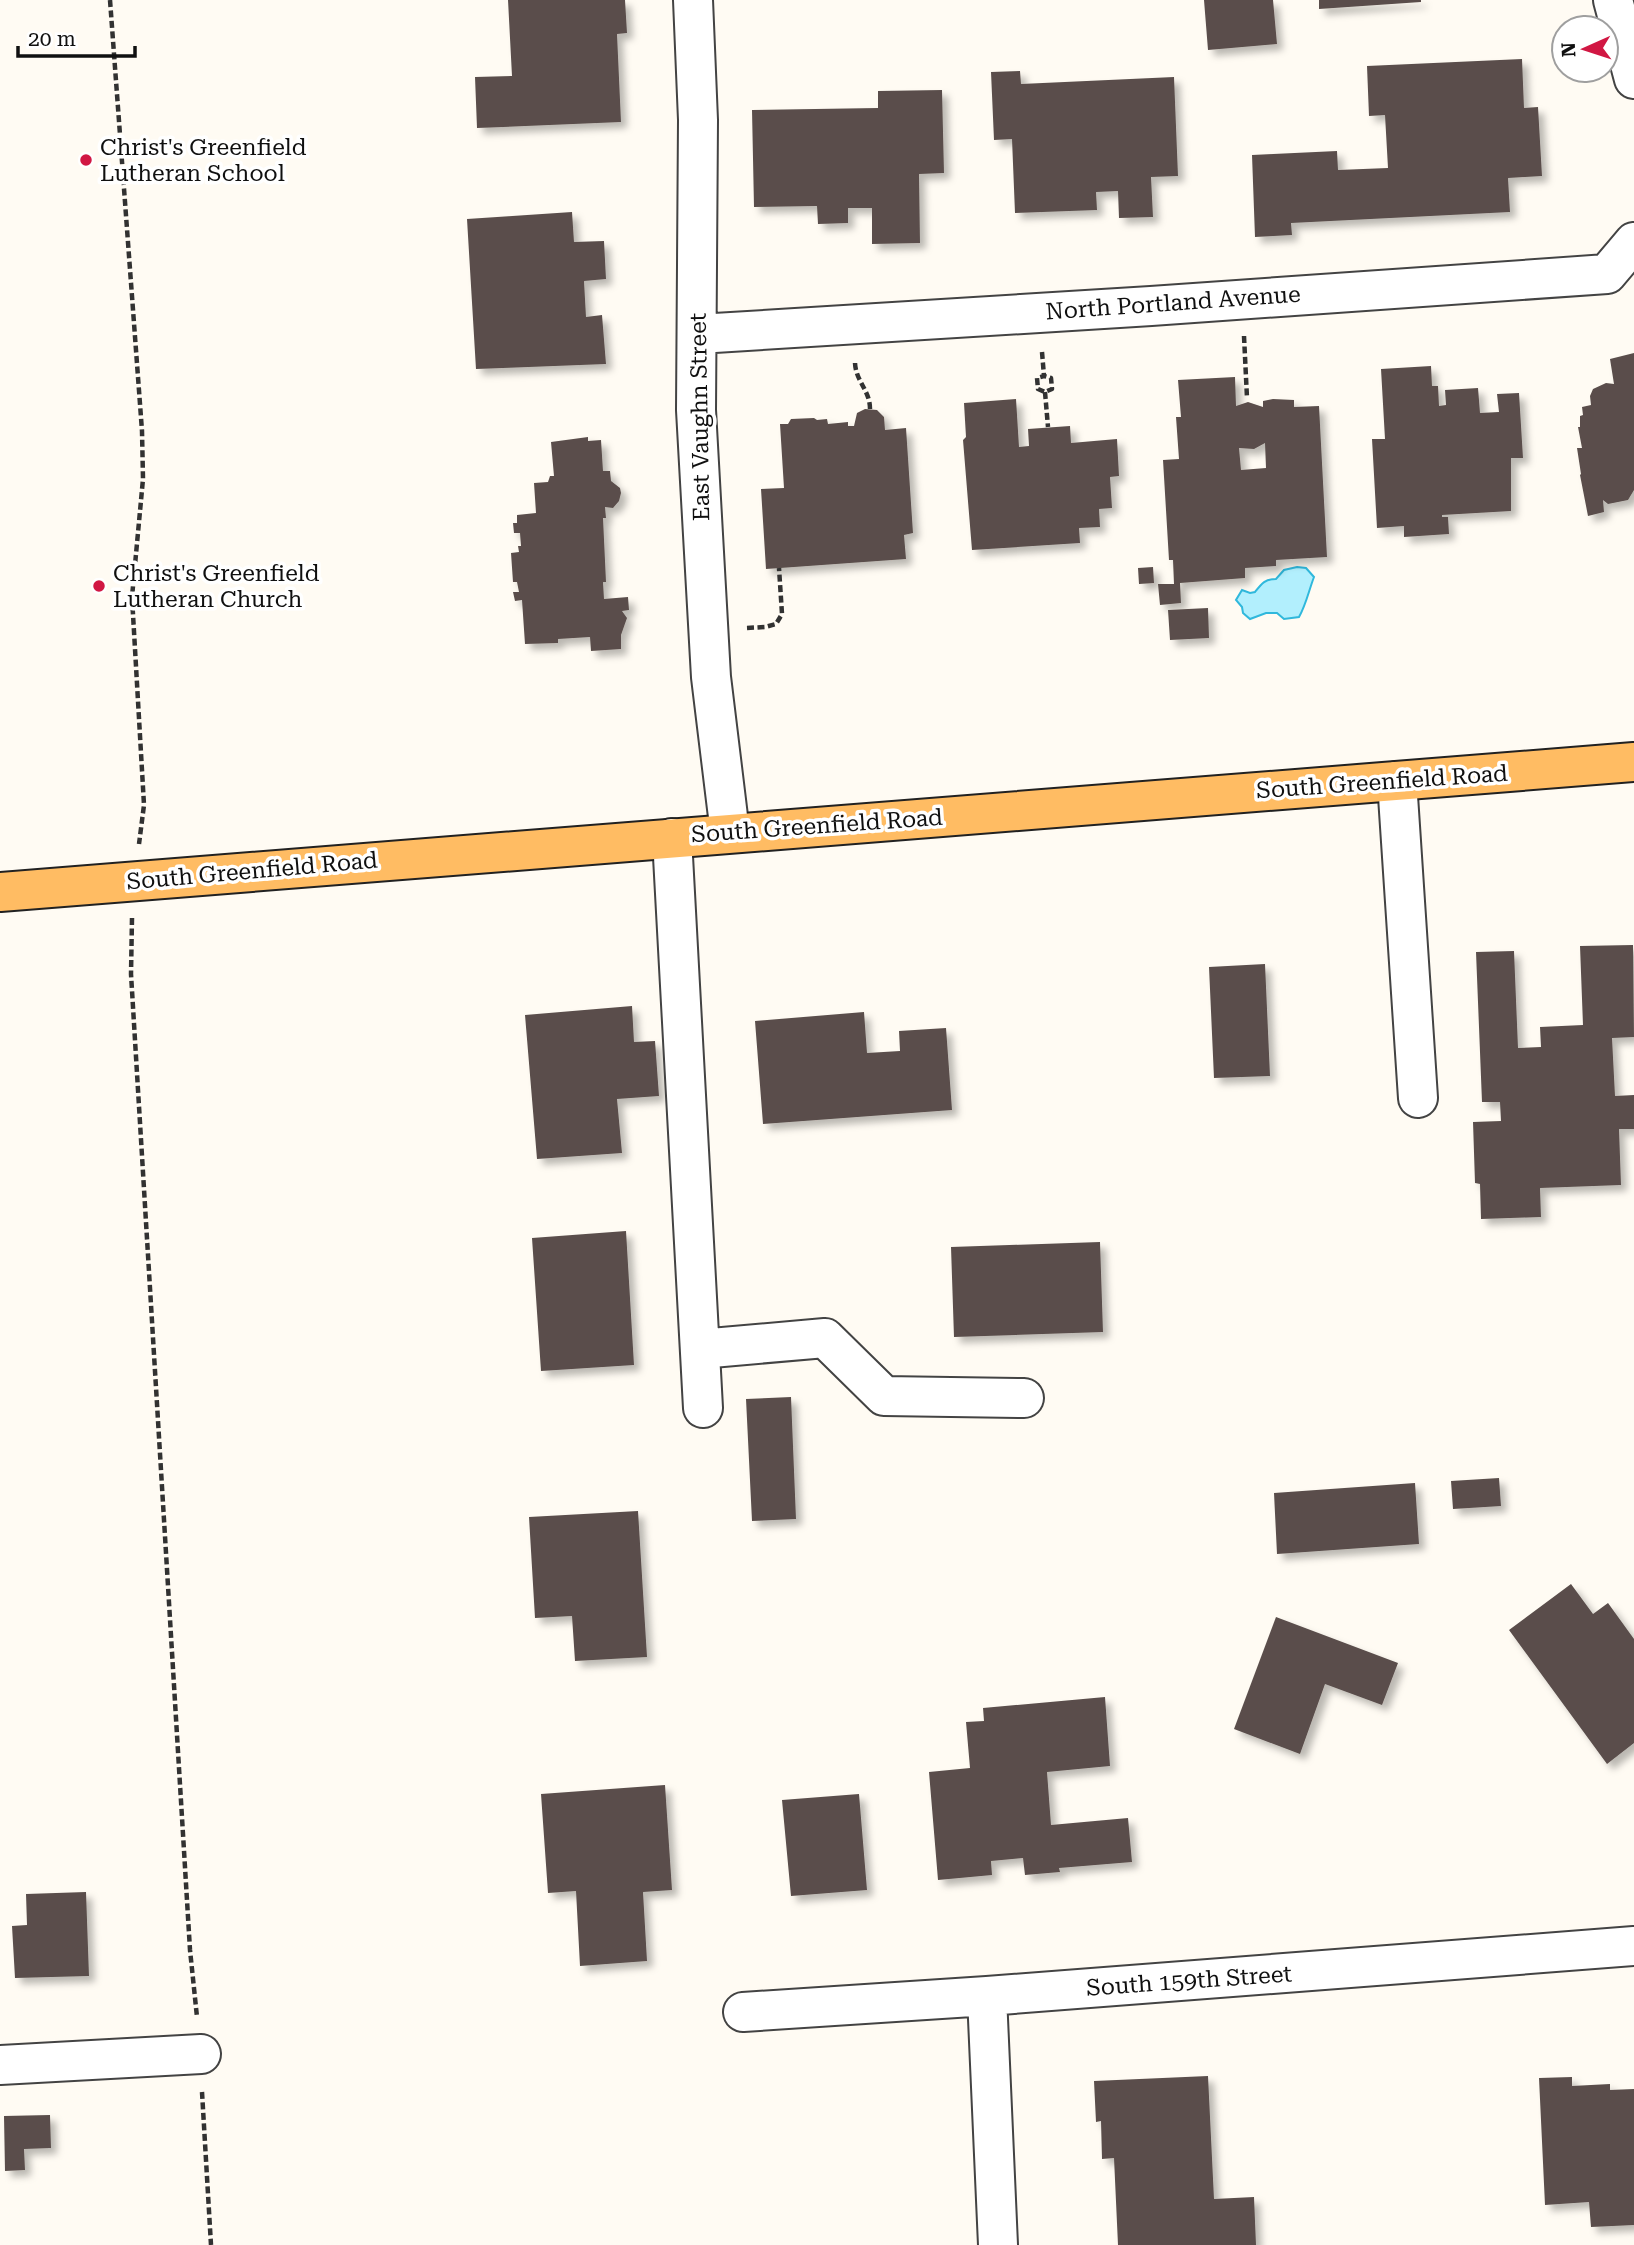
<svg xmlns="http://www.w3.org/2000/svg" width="1634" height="2245" viewBox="0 0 1634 2245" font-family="'Roboto Serif',serif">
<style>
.water{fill:#b2effd;stroke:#30b8dc;stroke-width:2}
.building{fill:#5a4e4b;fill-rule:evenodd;filter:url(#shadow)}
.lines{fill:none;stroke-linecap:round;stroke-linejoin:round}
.minor-casing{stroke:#434343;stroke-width:42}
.major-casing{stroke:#212121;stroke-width:42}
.path{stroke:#323232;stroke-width:4.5;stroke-dasharray:7 3.5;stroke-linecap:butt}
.minor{stroke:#fff;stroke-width:38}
.major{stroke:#ffbc63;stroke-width:38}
.poi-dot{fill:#d11743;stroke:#fff;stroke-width:2.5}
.labels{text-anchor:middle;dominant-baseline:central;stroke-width:7;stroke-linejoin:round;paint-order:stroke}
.poi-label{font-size:23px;fill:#101010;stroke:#fff;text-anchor:start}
.street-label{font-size:23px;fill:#101010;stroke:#fff}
</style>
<defs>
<filter id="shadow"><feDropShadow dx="6" dy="6" stdDeviation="3.5" flood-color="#0004"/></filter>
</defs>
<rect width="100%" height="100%" fill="#fffbf3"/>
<!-- water -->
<path class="water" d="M1297,567L1306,568L1314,577C1309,590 1306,605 1299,617L1284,619L1277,613H1266L1250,619L1243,613L1242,607L1236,600L1242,590L1250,593L1255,592C1262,583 1265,579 1276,579L1284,570Z"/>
<!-- building -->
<path class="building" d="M508,0H625L627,33L617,34L621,122L477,128L475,77L512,76Z
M1204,0H1273L1277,44L1208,50Z
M1319,0H1421V2L1319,9Z
M1522,59L1524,108L1538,107L1542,176L1508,178L1510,212L1291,223L1292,235L1255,237L1252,155L1337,151L1338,170L1388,168L1385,115L1369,116L1367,66Z
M1020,71L1021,84L1174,77L1178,176L1151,177L1153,217L1119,218L1118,191L1096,192L1097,210L1015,213L1012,139L994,140L991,72Z
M942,90L944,173L919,174L920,243L872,244V208H848V223L818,224L817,206L754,207L752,110L878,108V91Z
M572,212L574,242L604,241L606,279L584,281L586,317L602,315L606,364L476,369L467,219Z
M1634,353V490L1628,500L1608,504L1603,500L1604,512L1588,516L1580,475L1581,474L1577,448H1582L1578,427H1580V416L1583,415L1582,407L1591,405L1590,396L1593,389L1606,383L1614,384L1610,359Z
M1431,366L1432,386H1438L1439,406L1446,405L1445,390L1478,388L1480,413L1499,412L1497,394L1519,393L1523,458H1511V511L1442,515V517H1448L1449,534L1404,537V526L1377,528L1372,439H1385L1381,369Z
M1235,377L1236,406L1248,402L1263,407V401L1273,399L1294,400V407L1319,406L1327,557L1276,560V566L1245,568V578L1180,583L1181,603L1160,605L1158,584H1174L1173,560H1169L1163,460L1179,459L1176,417H1181L1178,380ZM1265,443L1266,468L1241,470L1239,448L1254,449Z
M1016,399L1019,447L1029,446L1028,429L1070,426L1071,443L1117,439L1119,476L1110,477L1112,508L1099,509L1100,527L1079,528L1080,543L972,550L963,440L966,437L964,403Z
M865,409L877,410L884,417L885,430L906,428L913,533L904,535L906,559L766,569L761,489L784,488L780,424H788L791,419L814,418L817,420L827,419L828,424L848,422V426H854L857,413Z
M588,437V441L601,440L603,471H610L611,481L620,488L621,493L619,501L613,508L605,507L606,518H603L606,582H603L604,599L628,597L629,610L622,611L627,618L621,635V649L591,651L590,637L558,639V643L525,644L522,600L515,601L513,592H519L517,582H513L511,553L519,552L518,546H521L520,533H514L513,523H517V515L536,513L534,483L548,482L550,476H554L551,442Z
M1153,567L1154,583L1139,584L1138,568Z
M1208,608L1209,638L1170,640L1168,610Z
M1633,945L1634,1037L1612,1038L1615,1096L1634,1095V1129H1619L1621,1185L1540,1188L1541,1217L1481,1219L1480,1184L1475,1183L1473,1122L1501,1121L1500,1102H1482L1476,952L1514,951L1518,1048L1541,1047L1540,1027L1583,1025L1580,946Z
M1265,964L1270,1076L1214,1078L1209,967Z
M632,1006L634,1042L655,1041L659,1096L617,1099L622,1153L537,1159L525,1015Z
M864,1012L867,1053L900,1051L899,1031L946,1028L952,1110L763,1124L755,1021Z
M626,1231L634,1365L541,1371L532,1238Z
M1100,1242L1103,1332L954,1337L951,1247Z
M791,1397L796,1519L752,1521L746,1399Z
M1499,1478L1501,1506L1453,1509L1451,1481Z
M1415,1483L1419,1544L1277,1554L1274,1493Z
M638,1511L647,1657L575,1661L572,1616L535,1618L529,1517Z
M1571,1584L1593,1614L1608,1603L1634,1639V1743L1607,1764L1509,1630Z
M1276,1617L1398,1663L1382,1705L1325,1684L1300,1754L1234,1729Z
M1105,1697L1110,1766L1047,1772L1051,1825L1128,1818L1132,1862L1059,1868L1060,1872L1025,1875L1023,1858L991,1861L992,1875L938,1880L929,1772L970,1768L966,1722L984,1721L983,1708Z
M665,1785L672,1890L643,1892L647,1961L580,1966L576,1891L548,1893L541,1794Z
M859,1794L867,1890L791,1896L782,1800Z
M86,1892L89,1976L15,1978L12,1926L27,1925L26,1894Z
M1208,2076L1214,2199L1254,2197L1256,2245H1118L1114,2158L1102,2159L1101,2121L1096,2122L1094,2081Z
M1572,2077V2086L1610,2084V2090L1634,2089V2225L1591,2227L1589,2202L1545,2205L1539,2078Z
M50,2115L51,2148L24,2149L25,2170L5,2171L4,2116Z"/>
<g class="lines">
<defs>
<path id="minor" d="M693,0L698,120L696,410L711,677L730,833
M1613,0L1634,79
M698,334L1151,306L1607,274L1634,242
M1397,781L1418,1098
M672,838L703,1408
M700,1349L825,1338L884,1396L1024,1398
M987,1996L998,2245
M743,2012L987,1996L1634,1946
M0,2065L201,2054"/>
<path id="major" d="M0,892L1634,762"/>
</defs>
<!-- minor casing -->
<use href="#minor" class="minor-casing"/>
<!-- major casing -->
<use href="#major" class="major-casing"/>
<!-- path -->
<path class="path" d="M110,0L142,431L143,479L132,597L144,805L139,844
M1244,336L1247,398
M1042,352L1044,376L1037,378L1038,389L1045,392L1052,389L1051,378L1044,376
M855,363C856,382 870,390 870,409
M1045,392L1048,427
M747,628L765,627L776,624L782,614L779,568
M132,918L131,974L190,1950L197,2017
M202,2092L211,2245"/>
<!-- minor -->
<use href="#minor" class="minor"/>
<!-- major -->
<use href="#major" class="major"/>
</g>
<!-- markers -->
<g class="poi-dot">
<circle cx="86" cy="160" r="7"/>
<circle cx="99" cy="586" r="7"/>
</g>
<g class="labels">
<!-- poi labels -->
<g class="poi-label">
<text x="100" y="147">Christ's Greenfield<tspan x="100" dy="26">Lutheran School</tspan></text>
<text x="113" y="573">Christ's Greenfield<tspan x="113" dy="26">Lutheran Church</tspan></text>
</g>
<!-- street labels -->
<g class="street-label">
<text transform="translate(1173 303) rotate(-4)">North Portland Avenue</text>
<text transform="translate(700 417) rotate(-91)">East Vaughn Street</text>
<text transform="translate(1382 782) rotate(-4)">South Greenfield Road</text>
<text transform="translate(817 826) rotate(-4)">South Greenfield Road</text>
<text transform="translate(252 871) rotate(-5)">South Greenfield Road</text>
<text transform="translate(1189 1981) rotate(-4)">South 159th Street</text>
</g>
</g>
<!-- north arrow -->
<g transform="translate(1585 49) rotate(267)"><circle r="33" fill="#ffffff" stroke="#9f9f9f" stroke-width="2"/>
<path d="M0-5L12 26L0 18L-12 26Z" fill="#d11743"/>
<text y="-10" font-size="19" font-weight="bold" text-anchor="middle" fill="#101010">N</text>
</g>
<!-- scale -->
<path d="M18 46v10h117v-10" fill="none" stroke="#101010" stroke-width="3.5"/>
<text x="28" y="46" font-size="21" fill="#101010" stroke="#ffffff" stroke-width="5" paint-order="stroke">20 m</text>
</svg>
